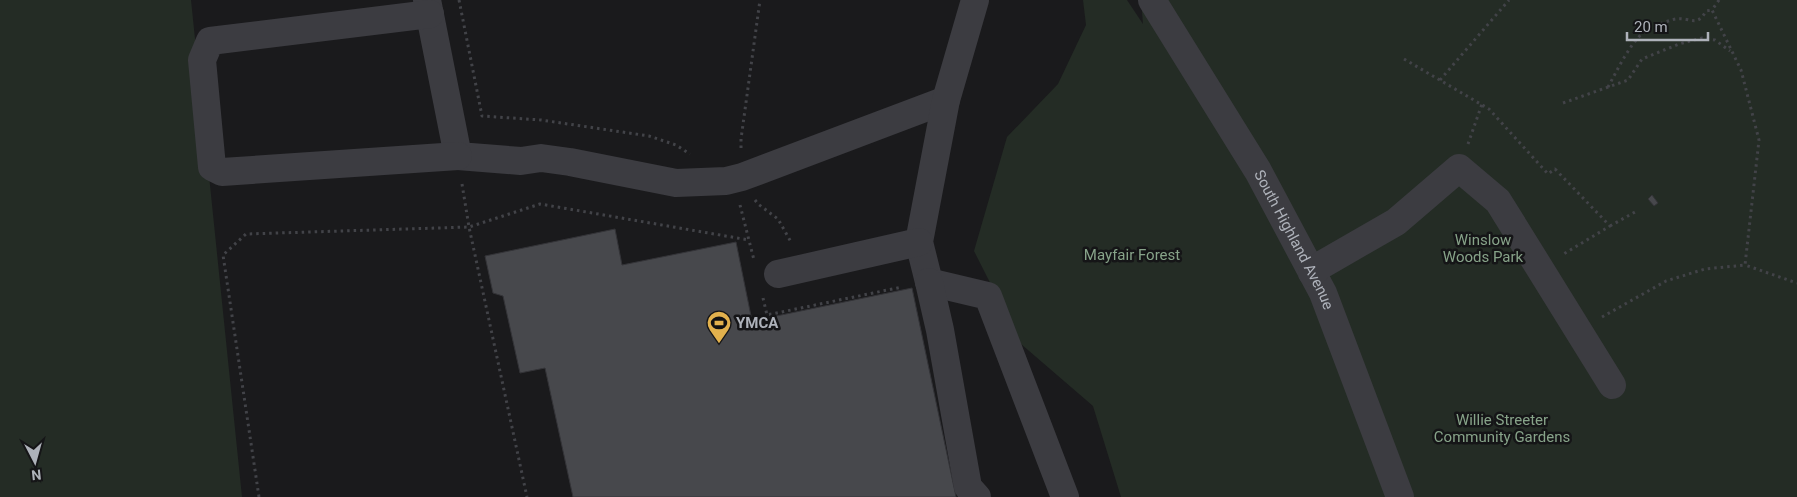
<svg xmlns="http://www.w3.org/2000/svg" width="1797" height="497" viewBox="0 0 1797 497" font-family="Roboto,sans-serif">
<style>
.green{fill:#242c25}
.building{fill:#47484c;stroke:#343438}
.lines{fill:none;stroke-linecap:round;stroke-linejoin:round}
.path{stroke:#424348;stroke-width:3;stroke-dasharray:2.5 4;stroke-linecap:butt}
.minor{stroke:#3c3c41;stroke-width:28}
.labels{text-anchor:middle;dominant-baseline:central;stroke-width:5;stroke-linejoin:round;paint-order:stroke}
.street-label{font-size:15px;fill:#aeb2ba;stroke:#151517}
.park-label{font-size:15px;fill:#87a389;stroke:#151517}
.poi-label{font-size:15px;font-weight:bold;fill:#aeb2ba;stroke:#151517;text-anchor:start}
</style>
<rect width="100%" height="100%" fill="#1a1a1c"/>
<!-- green -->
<path class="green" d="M0,0H191L242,497H0Z
M1083,0H1127L1143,24L1141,0H1797V497H1121L1093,406L1021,344L974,251L1007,137L1058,84L1086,25Z"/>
<!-- building -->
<path class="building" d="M1652,195L1658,203L1654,206L1648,199Z
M615,229L622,265L736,242L752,321L912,288L956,497H573L545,368L520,373L503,296L493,293L485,256Z"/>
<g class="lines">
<!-- path -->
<path class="path" d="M459,0L482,116L541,120L649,136L676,145L690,154
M1719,0L1712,10L1741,70L1759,140L1745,265L1797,283
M1404,59L1489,109L1548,174L1555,169L1610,226L1562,255
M1440,80L1509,0
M1608,87C1617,71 1633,36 1650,28C1653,26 1673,19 1676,19C1690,17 1697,28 1706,11L1712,10
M1563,103L1628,80L1642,59L1679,44L1702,38L1715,40L1730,51
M1468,144L1482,104
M741,148V139L760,0
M462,184L469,227L527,497
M755,200L758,204L778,219L791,242
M740,205L754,260
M1610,226L1635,212
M763,298L767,315L902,287
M1602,317L1666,281L1705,269L1745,265
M259,497L223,255L246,234L469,227L540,204L749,240"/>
<!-- minor -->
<g class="minor">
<path d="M427,0L458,156L521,161L541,158L570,162L676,183L726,181L742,177L946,100"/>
<path d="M975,0L946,100L919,242L929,282L988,296L1065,497"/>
<path id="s1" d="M1152,0L1258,171L1323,293L1400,497"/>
<path d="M430,14L210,41L202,60L212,167L222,172L458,156"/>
<path d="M1312,273L1323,264L1396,222L1459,168L1498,201L1612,385"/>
<path d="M778,274L919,242"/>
<path d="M929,282L940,330L968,487L977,497"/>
</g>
</g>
<!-- icons -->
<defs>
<symbol id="stadium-pin" viewBox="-11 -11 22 30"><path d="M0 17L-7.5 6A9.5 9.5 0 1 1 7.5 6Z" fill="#e2b14d" stroke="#151517"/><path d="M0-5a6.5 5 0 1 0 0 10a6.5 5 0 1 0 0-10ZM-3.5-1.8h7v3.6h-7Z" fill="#111"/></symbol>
</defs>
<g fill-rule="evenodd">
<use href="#stadium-pin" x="705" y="309" width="28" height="38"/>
</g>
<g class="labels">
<!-- street labels -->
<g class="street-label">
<text stroke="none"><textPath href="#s1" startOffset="279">South Highland Avenue</textPath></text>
</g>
<!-- park labels -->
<g class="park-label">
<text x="1483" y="240">Winslow<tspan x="1483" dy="17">Woods Park</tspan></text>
<text x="1132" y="255">Mayfair Forest</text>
<text x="1502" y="420">Willie Streeter<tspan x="1502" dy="17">Community Gardens</tspan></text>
</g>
<!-- poi labels -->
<g class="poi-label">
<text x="736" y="323">YMCA</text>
</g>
</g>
<!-- north arrow -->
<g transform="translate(35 462) rotate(174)" stroke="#151517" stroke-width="4" paint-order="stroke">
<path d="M0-4L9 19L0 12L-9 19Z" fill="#aeb2ba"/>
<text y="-8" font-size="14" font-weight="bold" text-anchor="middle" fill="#aeb2ba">N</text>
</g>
<!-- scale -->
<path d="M1627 32v8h81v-8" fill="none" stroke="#aeb2ba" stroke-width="2.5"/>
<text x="1634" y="32" font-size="15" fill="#aeb2ba" stroke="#151517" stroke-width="4" paint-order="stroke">20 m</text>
</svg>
